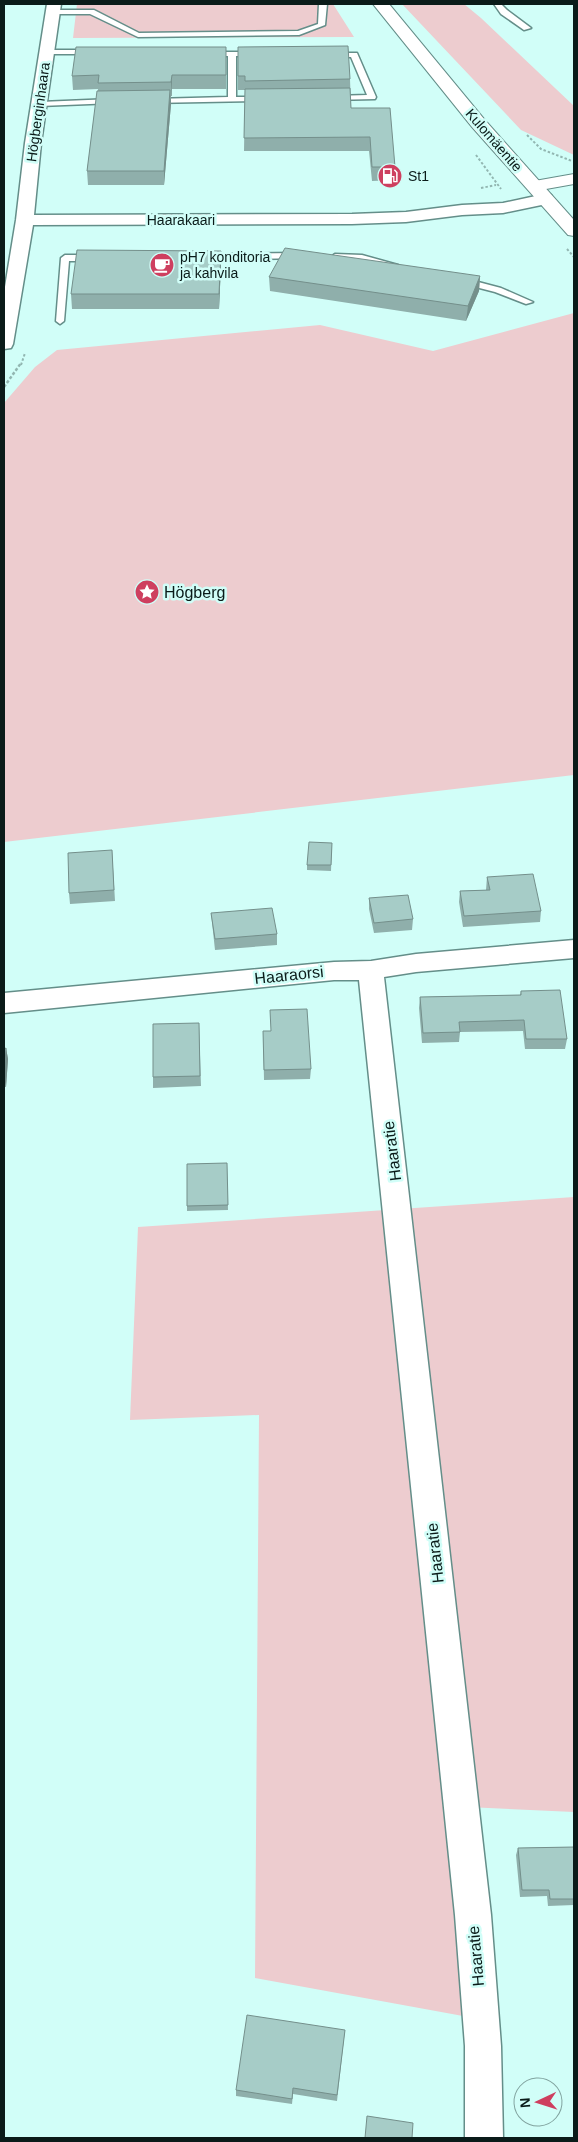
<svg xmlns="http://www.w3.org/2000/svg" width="578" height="2142" viewBox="0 0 578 2142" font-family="Arial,sans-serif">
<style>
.green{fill:#edcccf}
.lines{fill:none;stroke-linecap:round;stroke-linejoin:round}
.service-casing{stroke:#648e89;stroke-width:3}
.minor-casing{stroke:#648e89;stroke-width:3}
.tertiary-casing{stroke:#648e89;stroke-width:2}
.primary-casing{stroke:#648e89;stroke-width:2}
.path-far1{stroke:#92b6b1;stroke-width:2;stroke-dasharray:2.5 2;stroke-linecap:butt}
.path{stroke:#92b6b1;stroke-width:2.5;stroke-dasharray:3 2;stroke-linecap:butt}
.service{fill:#fff;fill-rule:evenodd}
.minor{fill:#fff;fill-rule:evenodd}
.tertiary{fill:#fff;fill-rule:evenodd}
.primary{fill:#fff;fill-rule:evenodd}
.wall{fill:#8fafab}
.shaded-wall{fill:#748f8b}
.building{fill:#a6ccc7;stroke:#748f8b}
.labels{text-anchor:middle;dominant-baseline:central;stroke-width:5;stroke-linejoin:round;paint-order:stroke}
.far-street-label{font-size:14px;fill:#0a1b19;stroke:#d1fef8}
.far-poi-label{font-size:14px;fill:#0a1b19;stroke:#d1fef8;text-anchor:start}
.poi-label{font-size:16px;fill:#0a1b19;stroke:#d1fef8;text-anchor:start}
.street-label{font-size:16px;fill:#0a1b19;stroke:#d1fef8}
</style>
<rect width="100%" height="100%" fill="#d1fef8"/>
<!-- green -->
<path class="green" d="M77,4H333L354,37L73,38Z
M402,4H464L481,18L574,106V155L521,130Z
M574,313V775L4,842V403L35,367L57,350L320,325L433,351Z
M574,1197V1812L445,1806L463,2016L255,1978L259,1415L130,1420L138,1227Z"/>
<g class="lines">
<defs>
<path id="service" d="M319,4H327L325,25L299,35L138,37L90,14H53L49,12L53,10H94L139,33L298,31L318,24Z
M494,4H501L507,10L531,28L524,30L501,14Z
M43,50H91L95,52L91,54H43Z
M208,52H256L257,54L253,56H236V97H259L263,99L262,101L151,103L150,101L154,99L228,97V56H211L207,54Z
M330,53H357L376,97L375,99L331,100V96H334L367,95L351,57H330Z
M112,99L116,101L115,103L40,106L36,104L40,102Z
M298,253L302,256L301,258L205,260L201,257L205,254Z
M335,254L362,255L398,265L394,268L362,261L332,259L331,257Z
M65,255H93L97,258L93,261H69L64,321L60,324L56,321L61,258Z
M463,278L501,288L533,302L526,304L495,292L460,283L459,281Z"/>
<path id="minor" d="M47,4H61L41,143L34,215L352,214L406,212L462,205L503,203L545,194L551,195L553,199L551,203L503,213L462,215L406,222L352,224L33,225L13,344L11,348L4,349V293L16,220L25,143Z
M574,940V958L416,972L384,977L491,1915L501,2046L503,2138H465V2046L455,1915L359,980H334L4,1013V993L334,962L371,961L416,954Z"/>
<path id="tertiary" d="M574,174V184L535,191L529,190L526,186L529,182Z"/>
<path id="primary" d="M373,4H389L484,119L574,220V236L568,235L472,127Z"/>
</defs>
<!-- service casing -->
<use href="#service" class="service-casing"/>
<!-- minor casing -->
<use href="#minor" class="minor-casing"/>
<!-- tertiary casing -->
<use href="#tertiary" class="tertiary-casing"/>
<!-- primary casing -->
<use href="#primary" class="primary-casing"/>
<!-- path-far1 -->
<path class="path-far1" d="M527,135L541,149L572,161
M476,155L501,189
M481,188L496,185
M567,249L574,257
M21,365L25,353"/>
<!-- path -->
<path class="path" d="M4,387L21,363"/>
<!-- service -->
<use href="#service" class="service"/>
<!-- minor -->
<use href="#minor" class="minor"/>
<!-- tertiary -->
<use href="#tertiary" class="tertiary"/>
<!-- primary -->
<use href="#primary" class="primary"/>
</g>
<!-- wall -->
<path class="wall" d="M226,47V89H172V96H171V104L164,185H88L87,171L98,89L73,90L72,76Z
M238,47L350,79L351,108L395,167L394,180L372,181L369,151H244L245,90H238Z
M221,265L219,309H72L71,294Z
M480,276L479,291L466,321L270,291L269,277Z
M332,843L331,871L307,870V865Z
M112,850L115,901L70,904L69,893Z
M487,877L541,911L540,922L463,927L459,902L460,891L486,890Z
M369,898L413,919L412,930L374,933L369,909Z
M211,913L277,934V945L215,950Z
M521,991L567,1039L565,1049H525L523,1031L460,1032L459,1042L422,1043L419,1008L420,997L520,995Z
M199,1023L201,1086L153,1088V1077Z
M263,1031L311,1069L310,1079L264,1080Z
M6,1048L8,1059L6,1087H4V1049Z
M227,1163L228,1210L187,1211V1206Z
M574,1847V1905L548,1906L547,1896L520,1897L516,1855L518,1848Z
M345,2030L337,2101L293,2094L292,2104L236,2096V2090Z"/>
<!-- shaded-wall -->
<path class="shaded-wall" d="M172,75V96L171,82Z
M170,90L171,104L164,185V171Z
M221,251V265L219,309V294Z
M480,276L479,291L466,321L468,306Z
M6,1048L8,1059L6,1087L4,1077Z"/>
<!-- building -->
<path class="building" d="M348,46L350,79L245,81V76H238V47Z
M76,47H226V75H172L171,82L98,83L99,75L72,76Z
M350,88L351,108H390L395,167H372L370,137L244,138L245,89Z
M170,90L164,171H87L97,91Z
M285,248L480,276L468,306L269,277Z
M77,250L221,251L219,294H71Z
M309,842L332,843L331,865H307Z
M112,850L114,890L69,893L68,853Z
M533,874L541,911L464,916L460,891L490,890L487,877Z
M408,895L413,919L374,923L369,898Z
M272,908L277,934L215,939L211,913Z
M560,990L567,1039H526L524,1020L459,1022L460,1032L423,1033L420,997L521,995V991Z
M307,1009L311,1069L264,1070L263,1031H271L270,1010Z
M199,1023L200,1076L153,1077V1024Z
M6,1048L4,1077V1049Z
M227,1163L228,1205L187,1206V1164Z
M574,1847V1899H550L549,1890H522L518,1848Z
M247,2015L345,2030L337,2095L293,2088L292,2099L236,2090Z
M367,2116L413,2123L412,2138H365Z"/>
<!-- icons -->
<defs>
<symbol id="fuel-disc" viewBox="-11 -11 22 22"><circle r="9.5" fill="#ce3f5f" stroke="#d1fef8"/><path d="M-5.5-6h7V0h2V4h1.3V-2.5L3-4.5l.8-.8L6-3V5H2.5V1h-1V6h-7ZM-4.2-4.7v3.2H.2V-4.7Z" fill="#fff"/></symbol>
<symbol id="cafe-disc" viewBox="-11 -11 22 22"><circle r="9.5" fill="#ce3f5f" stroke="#d1fef8"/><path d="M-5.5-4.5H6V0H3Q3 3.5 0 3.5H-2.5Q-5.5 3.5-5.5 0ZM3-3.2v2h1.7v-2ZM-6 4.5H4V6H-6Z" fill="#fff"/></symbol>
<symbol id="sight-disc" viewBox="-11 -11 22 22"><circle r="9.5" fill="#ce3f5f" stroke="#d1fef8"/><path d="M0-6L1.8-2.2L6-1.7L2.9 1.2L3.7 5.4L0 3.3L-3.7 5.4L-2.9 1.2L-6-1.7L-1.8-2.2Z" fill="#fff"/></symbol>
</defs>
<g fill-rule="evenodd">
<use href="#fuel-disc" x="376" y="162" width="28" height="28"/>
<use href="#cafe-disc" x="148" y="251" width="28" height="28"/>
<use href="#sight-disc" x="133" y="578" width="28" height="28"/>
</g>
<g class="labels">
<!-- far-street labels -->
<g class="far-street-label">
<text transform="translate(38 112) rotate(-82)">Högberginhaara</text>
<text transform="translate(494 140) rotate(49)">Kulomäentie</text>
<text x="181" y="220">Haarakaari</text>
</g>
<!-- far-poi labels -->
<g class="far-poi-label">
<text x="408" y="176">St1</text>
<text x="180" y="257">pH7 konditoria<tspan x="180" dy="16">ja kahvila</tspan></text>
</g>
<!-- poi labels -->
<g class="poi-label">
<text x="164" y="592">Högberg</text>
</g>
<!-- street labels -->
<g class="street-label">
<text transform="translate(289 975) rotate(-6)">Haaraorsi</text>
<text transform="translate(392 1151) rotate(-97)">Haaratie</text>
<text transform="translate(435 1553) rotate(-96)">Haaratie</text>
<text transform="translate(476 1956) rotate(-95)">Haaratie</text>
</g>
</g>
<!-- border -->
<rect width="578" height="2142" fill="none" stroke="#0a1b19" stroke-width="10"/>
<!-- north arrow -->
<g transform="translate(538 2102) rotate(266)"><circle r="24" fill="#d1fef8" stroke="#81a39f"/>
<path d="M0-4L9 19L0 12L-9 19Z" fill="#ce3f5f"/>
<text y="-8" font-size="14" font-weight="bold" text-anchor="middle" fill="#0a1b19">N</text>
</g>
</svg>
